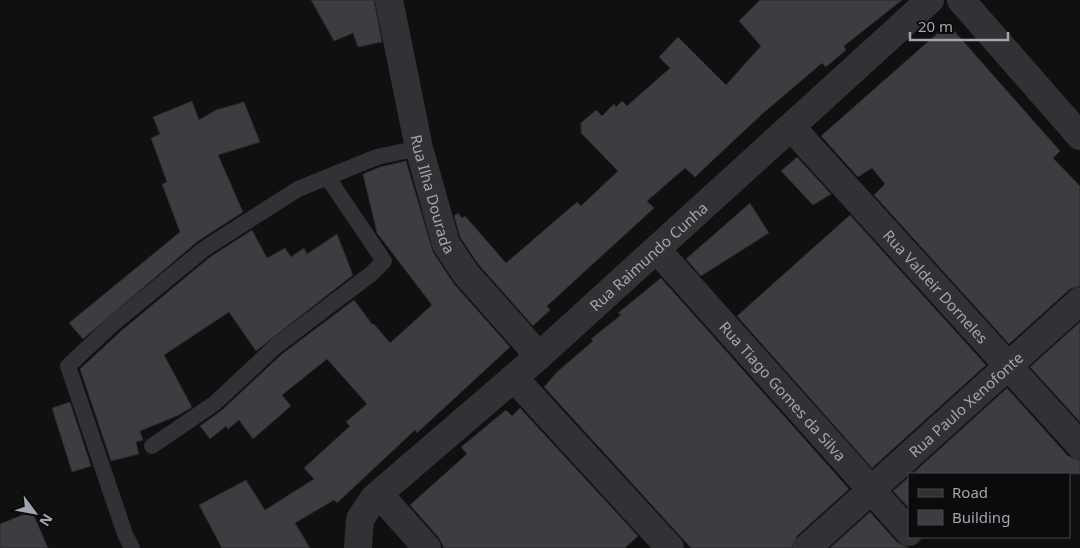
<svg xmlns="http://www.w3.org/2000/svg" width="1080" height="548" viewBox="0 0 1080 548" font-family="'Noto Sans',sans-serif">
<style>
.building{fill:#3c3d41;stroke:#2a2a2d}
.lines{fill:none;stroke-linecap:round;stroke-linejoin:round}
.service{stroke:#313136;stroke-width:16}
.minor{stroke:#313136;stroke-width:28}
.labels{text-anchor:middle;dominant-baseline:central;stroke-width:4;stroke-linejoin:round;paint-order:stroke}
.street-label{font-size:15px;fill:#a1a5b1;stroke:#0b0b0c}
</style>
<rect width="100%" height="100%" fill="#101011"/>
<!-- building -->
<path class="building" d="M311,0H374L382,42L358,47L353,33L334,41Z
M760,0H902L844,46L846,50L826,67L822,63L761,115L695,177L685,168L647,201L654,208L547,306L550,310L533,326L478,264L460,237L454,216L458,213L462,218L465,216L506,263L577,202L581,206L618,171L581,133V123L596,110L602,116L614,104L616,107L622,101L627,106L670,68L659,57L678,37L726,85L761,46L739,21Z
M948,24L1060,151L1053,158L1080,186V286L1070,289L1009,344L874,195L885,184L872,168L858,177L821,136Z
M192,101L199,120L216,110L244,102L260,142L218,155L243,212L198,241L83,339L69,323L180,232L162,184L167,182L151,138L160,134L153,117Z
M797,157L831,194L813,205L781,171Z
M406,161L433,252L454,284L510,347L417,433L415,430L337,503L334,500L295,523L310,548H222L199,505L246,480L265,510L314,479L304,468L350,426L346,422L367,404L327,359L282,395L291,406L253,439L239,420L228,429L226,426L210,439L200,426L222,410L282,354L354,300L372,324H374L390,343L432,305L377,233L363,174L380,167Z
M750,203L769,233L701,276L686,259Z
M850,215L986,365L872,468L737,316Z
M252,230L267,258L285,248L291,257L304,248L307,254L337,234L353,275L256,351L229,312L164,355L192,407L179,415L140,431L143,440L136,442L139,454L111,461L80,369L121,331L210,257Z
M661,278L849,489L797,536L792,548H691L544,387L557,372L593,341L591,339L621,315L618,313Z
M1080,322V422L1030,367Z
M1007,388L1068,456L1080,460V474H912Z
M70,402L91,466L72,472L52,408Z
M520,408L638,536L625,548H444L439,538L410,505L467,454L461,447L506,410L512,416Z
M909,477V508L893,491Z
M32,511L48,548H0V524Z
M870,512L897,542L909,548H830Z"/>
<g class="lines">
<!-- service -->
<path class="service" d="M152,446L215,403L276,346L371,274L384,261L328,178
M132,548L125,534L68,366L114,323L204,249L298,189L377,157L419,148"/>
<!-- minor -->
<g class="minor">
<path id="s1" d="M389,0L419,148L446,244L466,274L539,356"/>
<path d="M961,0L1080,136"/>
<path id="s2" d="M792,128L1080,445"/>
<path id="s3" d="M657,250L909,532"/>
<path d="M514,378L670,548"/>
<path d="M379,494L427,548"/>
<path id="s4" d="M358,548L360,519L374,498L539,356L930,0"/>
<path id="s5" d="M807,548L1080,301"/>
</g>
</g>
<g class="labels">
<!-- street labels -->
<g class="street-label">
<text stroke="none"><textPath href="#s1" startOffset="199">Rua Ilha Dourada</textPath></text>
<text stroke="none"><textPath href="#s4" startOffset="420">Rua Raimundo Cunha</textPath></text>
<text stroke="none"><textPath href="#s2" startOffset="214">Rua Valdeir Dorneles</textPath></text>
<text stroke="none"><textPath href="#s3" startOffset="189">Rua Tiago Gomes da Silva</textPath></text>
<text stroke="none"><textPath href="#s5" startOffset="214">Rua Paulo Xenofonte</textPath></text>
</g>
</g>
<!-- legend -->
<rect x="908" y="473" width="162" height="65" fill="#0b0b0c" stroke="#47494e"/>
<rect x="918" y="489" width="25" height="8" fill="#313136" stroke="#47494e"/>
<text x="952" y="498" font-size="15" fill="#a1a5b1">Road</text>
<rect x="918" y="510" width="25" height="15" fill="#3c3d41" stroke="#47494e"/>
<text x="952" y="523" font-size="15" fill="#a1a5b1">Building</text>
<!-- north arrow -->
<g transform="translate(35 513) rotate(122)" stroke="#0b0b0c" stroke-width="4" paint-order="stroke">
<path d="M0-4L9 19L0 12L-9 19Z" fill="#a1a5b1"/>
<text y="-8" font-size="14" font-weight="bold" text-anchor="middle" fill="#a1a5b1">N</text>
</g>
<!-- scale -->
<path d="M910 32v8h98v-8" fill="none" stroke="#a1a5b1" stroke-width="2.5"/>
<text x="918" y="32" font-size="15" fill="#a1a5b1" stroke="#0b0b0c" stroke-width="4" paint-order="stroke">20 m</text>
</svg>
